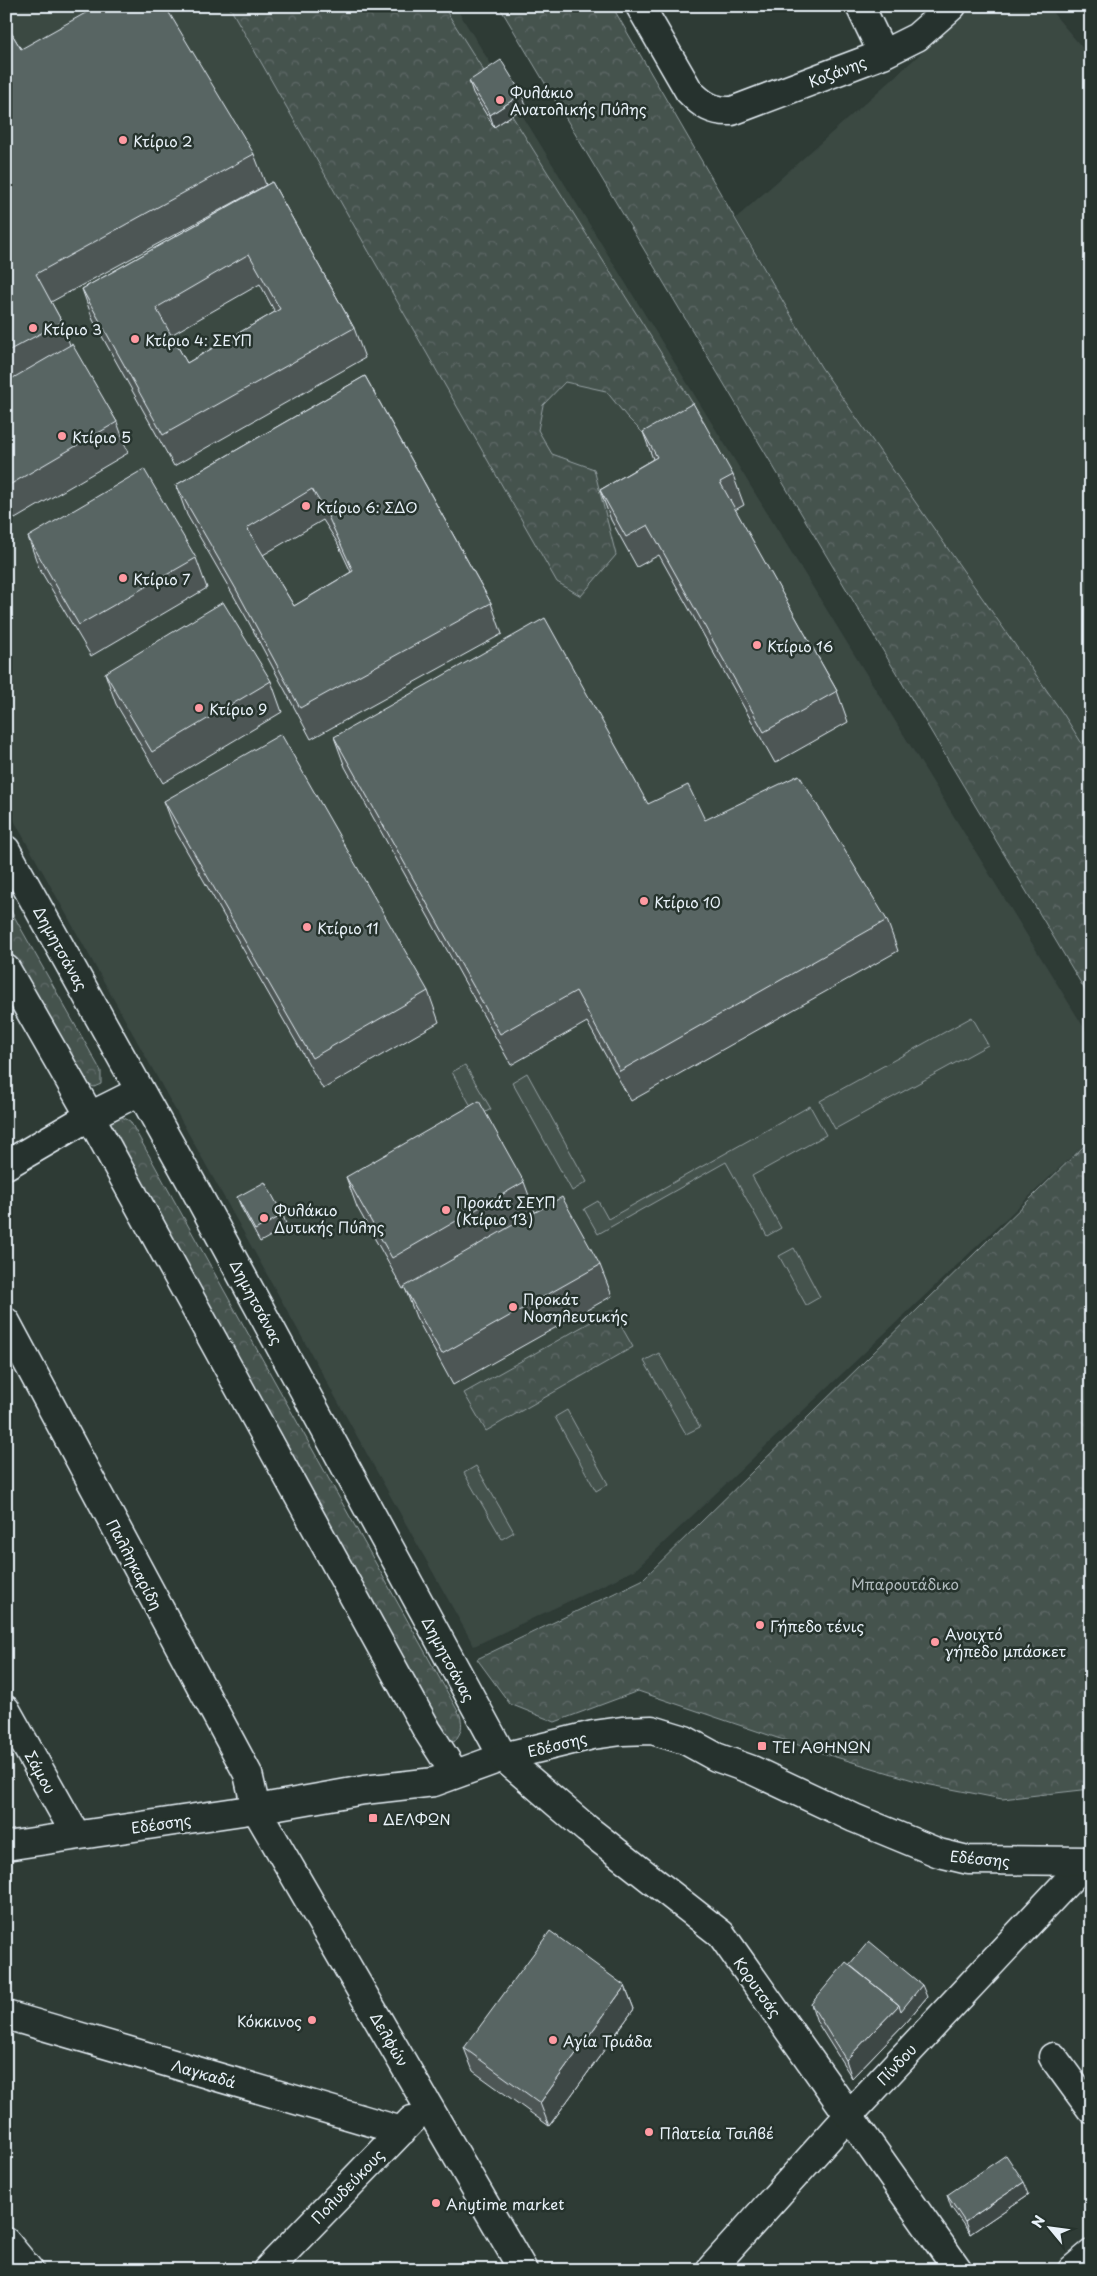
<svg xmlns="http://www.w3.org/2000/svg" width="1097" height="2276" viewBox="0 0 1097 2276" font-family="'Playpen Sans',sans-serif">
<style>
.built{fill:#3b4843}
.green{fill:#45524e;stroke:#96a2a3}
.park{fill:url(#park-crowns);stroke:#96a2a3}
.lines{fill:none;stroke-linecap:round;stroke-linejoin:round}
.minor-casing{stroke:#e8f1f8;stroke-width:31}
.tertiary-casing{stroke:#e8f1f8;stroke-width:31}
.minor{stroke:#26332d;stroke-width:28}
.tertiary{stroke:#26332d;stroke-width:28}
.wall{fill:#4d5755;stroke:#e8f1f8;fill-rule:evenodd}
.shaded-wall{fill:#3e4745;stroke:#e8f1f8}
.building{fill:#596563;stroke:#e8f1f8;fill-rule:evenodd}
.poi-dot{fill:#ff9aa2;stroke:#26332d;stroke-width:2}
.labels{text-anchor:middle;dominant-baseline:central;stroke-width:5;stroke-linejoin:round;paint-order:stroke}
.street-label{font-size:15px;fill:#e8f1f8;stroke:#26332d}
.poi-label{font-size:15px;fill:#e8f1f8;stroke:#26332d;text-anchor:start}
.park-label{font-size:15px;fill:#afb9bc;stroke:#26332d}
</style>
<defs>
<pattern id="park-crowns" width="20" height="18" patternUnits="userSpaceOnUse" patternTransform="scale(1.25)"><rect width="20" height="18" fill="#45524e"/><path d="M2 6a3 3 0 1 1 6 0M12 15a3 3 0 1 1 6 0" fill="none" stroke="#606b68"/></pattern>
</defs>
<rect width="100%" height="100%" fill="#2e3b35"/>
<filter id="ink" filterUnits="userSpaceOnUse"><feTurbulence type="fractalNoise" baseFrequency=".02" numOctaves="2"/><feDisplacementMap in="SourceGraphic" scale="10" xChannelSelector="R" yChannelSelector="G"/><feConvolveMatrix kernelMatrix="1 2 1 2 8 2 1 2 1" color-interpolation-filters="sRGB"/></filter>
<g filter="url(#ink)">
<!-- built -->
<path class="built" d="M6,6H455L1091,1039V1138L635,1570L474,1646L6,806Z
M974,6H1047L1091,58V758L1064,715L821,367L736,218Z"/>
<!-- green -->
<path class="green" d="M972,1017L988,1045L835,1129L820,1101Z
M465,1065L491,1109L477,1117L452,1072Z
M527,1073L587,1182L572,1191L512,1082Z
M810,1106L826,1135L752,1176L781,1228L767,1236L726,1162L598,1234L584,1209L598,1201L608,1219Z
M794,1248L820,1297L806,1305L779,1256Z
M659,1353L700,1427L686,1434L644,1361Z
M567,1410L608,1484L596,1491L555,1417Z
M476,1466L514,1532L502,1539L464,1473Z"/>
<!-- park -->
<path class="park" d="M229,6H443L705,423L658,448L627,417L606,391L565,382L543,405L538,430L552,454L594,469L616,555L581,596L557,582Z
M499,6H612L821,367L1064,715L1091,758V1000Z
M6,902L101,1071V1084L94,1087L82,1082L6,946Z
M120,1116L130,1121L460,1715C463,1726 462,1732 454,1742L447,1739L108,1127L113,1117Z
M1091,1139V1789L1002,1799L926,1784L819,1752L638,1691L555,1722L510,1704L477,1659L642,1580Z
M612,1310L633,1347L486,1431L464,1393Z"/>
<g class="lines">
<defs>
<path id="minor" d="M640,6L689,91C702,105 713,112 732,111L883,54L917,37L952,6
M860,6L883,54
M6,850L191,1182L503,1757L434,1782L364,1790L256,1809L6,1846
M6,969L90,1116L427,1730L455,1774
M6,1165L90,1116L140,1091
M6,1322L248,1774L256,1809L523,2270
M6,1710L76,1835
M6,2015L402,2131
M1053,2057L1091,2109
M6,2242L29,2270
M267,2270L412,2120
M710,2270L849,2115L1086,1862
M1072,2270L1091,2254"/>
<path id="tertiary" d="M503,1757L587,1829L721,1934L958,2270
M503,1757L593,1735L622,1731L652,1730L685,1740L716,1757L752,1770L854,1818L939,1853L968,1860L1091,1861"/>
</defs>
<!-- minor casing -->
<use href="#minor" class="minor-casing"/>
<!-- tertiary casing -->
<use href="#tertiary" class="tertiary-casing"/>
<!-- minor -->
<use href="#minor" class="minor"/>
<!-- tertiary -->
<use href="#tertiary" class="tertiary"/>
</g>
<!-- wall -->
<path class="wall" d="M6,24L21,49L254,154L266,185L51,302L62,322L70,345L117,422L128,453L15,519L6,504Z
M469,81L526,106L494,127L473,93Z
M272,182L354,328L365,358L174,466L93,320L82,289ZM260,284L275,312L187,363L171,335Z
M365,376L491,603L502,634L311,739L247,619L187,515L176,485ZM323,520L337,542L351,572L294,606L263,555Z
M643,432L733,475L744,505L735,510L837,691L848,722L775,763L659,555L637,567L611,520L600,490L653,459Z
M28,537L196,558L207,588L91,656L39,568Z
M105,673L271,681L282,712L163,783L116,704Z
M334,737L648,804L705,820L887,920L898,951L631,1101L587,1022L511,1065L345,767Z
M164,801L428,991L439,1022L323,1089L176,832Z
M346,1177L524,1182L535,1212L600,1265L612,1296L453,1385L416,1317L405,1288L403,1289L357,1207Z
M237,1197L283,1215L287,1227L260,1242L242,1209Z
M849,1965L927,1997L905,2023L852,2078L817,2022L811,2004Z
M625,1986L634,2009L549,2126L473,2071L464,2048Z
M1029,2194L970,2234L951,2207L947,2195Z"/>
<!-- shaded-wall -->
<path class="shaded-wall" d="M522,94L526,106L494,127L490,115Z
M922,1985L927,1997L905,2023L852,2078L846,2060L899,2005Z
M625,1986L634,2009L549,2126L540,2103Z
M1024,2182L1029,2194L970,2234L965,2222Z"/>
<!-- building -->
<path class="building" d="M98,6H165L254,154L36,274L62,322L6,352V24L21,49Z
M501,60L522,94L490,115L469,81Z
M272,182L354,328L163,435L82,289ZM249,254L280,309L187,363L156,308Z
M72,344L117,422L6,487V382Z
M365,376L491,603L300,708L236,589L176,485ZM312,489L326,512L353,571L294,606L247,528Z
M693,403L733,475L720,482L837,691L764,732L648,525L626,537L600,490L657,457L643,432Z
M144,469L196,558L79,625L28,537Z
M223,602L271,681L152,752L105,673Z
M545,618L648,804L688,785L705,820L799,775L887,920L620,1071L576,991L500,1034L334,737Z
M281,734L428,991L312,1058L164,801Z
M479,1101L524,1182L392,1258L346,1177Z
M265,1182L283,1215L255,1230L237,1197Z
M562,1197L600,1265L442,1354L404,1287Z
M550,1931L625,1986L540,2103L464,2048Z
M869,1941L922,1985L901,2011L899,2005L849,1965Z
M846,1962L899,2005L846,2060L811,2004Z
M1006,2155L1024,2182L965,2222L947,2195Z"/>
</g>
<!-- markers -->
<g class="poi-dot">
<circle cx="500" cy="100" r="5"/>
<circle cx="123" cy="140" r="5"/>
<circle cx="33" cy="328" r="5"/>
<circle cx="135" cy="339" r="5"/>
<circle cx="62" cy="436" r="5"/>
<circle cx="306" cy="506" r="5"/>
<circle cx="123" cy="578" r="5"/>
<circle cx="757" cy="645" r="5"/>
<circle cx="199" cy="708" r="5"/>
<circle cx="644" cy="901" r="5"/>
<circle cx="307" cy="927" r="5"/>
<circle cx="446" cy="1210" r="5"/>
<circle cx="264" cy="1218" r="5"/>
<circle cx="513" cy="1307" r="5"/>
<circle cx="760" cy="1625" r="5"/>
<circle cx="935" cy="1642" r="5"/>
<rect x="757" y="1741" width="10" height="10" rx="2.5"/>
<rect x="368" y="1813" width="10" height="10" rx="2.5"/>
<circle cx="312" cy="2020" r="5"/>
<circle cx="553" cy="2040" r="5"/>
<circle cx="649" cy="2132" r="5"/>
<circle cx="436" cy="2203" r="5"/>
</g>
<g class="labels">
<!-- street labels -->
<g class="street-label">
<text transform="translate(837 71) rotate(-21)">Κοζάνης</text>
<text transform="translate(61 948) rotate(61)">Δημητσάνας</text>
<text transform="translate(257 1302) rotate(62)">Δημητσάνας</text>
<text transform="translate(135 1564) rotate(62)">Παλληκαρίδη</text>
<text transform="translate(449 1659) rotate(62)">Δημητσάνας</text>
<text transform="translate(557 1744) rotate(-14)">Εδέσσης</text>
<text transform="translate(41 1772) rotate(61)">Σάμου</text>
<text transform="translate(161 1823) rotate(-8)">Εδέσσης</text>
<text transform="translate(980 1858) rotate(5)">Εδέσσης</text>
<text transform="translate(758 1987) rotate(55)">Κορυτσάς</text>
<text transform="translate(390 2039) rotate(60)">Δελφών</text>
<text transform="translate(896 2064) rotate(-47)">Πίνδου</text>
<text transform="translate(204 2073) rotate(16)">Λαγκαδά</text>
<text transform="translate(347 2186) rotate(-46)">Πολυδεύκους</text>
</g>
<!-- poi labels -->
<g class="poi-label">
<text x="510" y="91">Φυλάκιο<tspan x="510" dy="17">Ανατολικής Πύλης</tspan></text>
<text x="133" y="140">Κτίριο 2</text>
<text x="43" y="328">Κτίριο 3</text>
<text x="145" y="339">Κτίριο 4: ΣΕΥΠ</text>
<text x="72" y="436">Κτίριο 5</text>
<text x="316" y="506">Κτίριο 6: ΣΔΟ</text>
<text x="133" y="578">Κτίριο 7</text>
<text x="767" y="645">Κτίριο 16</text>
<text x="209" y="708">Κτίριο 9</text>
<text x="654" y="901">Κτίριο 10</text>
<text x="317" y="927">Κτίριο 11</text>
<text x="456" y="1201">Προκάτ ΣΕΥΠ<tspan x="456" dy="17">(Κτίριο 13)</tspan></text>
<text x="274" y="1209">Φυλάκιο<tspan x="274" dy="17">Δυτικής Πύλης</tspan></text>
<text x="523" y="1298">Προκάτ<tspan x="523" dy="17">Νοσηλευτικής</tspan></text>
<text x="770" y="1625">Γήπεδο τένις</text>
<text x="945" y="1633">Ανοιχτό<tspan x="945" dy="17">γήπεδο μπάσκετ</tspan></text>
<text x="772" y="1746">ΤΕΙ ΑΘΗΝΏΝ</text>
<text x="383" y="1818">ΔΕΛΦΏΝ</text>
<text x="302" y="2020" text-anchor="end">Κόκκινος</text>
<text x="563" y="2040">Αγία Τριάδα</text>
<text x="659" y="2132">Πλατεία Τσιλβέ</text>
<text x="446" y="2203">Anytime market</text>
</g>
<!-- park labels -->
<g class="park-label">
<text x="905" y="1583">Μπαρουτάδικο</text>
</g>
</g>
<!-- margin -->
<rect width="1097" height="2276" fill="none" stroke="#26332d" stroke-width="25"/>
<rect x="12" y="12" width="1072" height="2251" fill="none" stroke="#e8f1f8" stroke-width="2" filter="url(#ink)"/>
<!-- north arrow -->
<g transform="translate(1050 2228) rotate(299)" stroke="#26332d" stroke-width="4" paint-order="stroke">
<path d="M0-4L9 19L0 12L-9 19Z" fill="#e8f1f8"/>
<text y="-8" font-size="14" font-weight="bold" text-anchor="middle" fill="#e8f1f8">N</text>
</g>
</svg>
